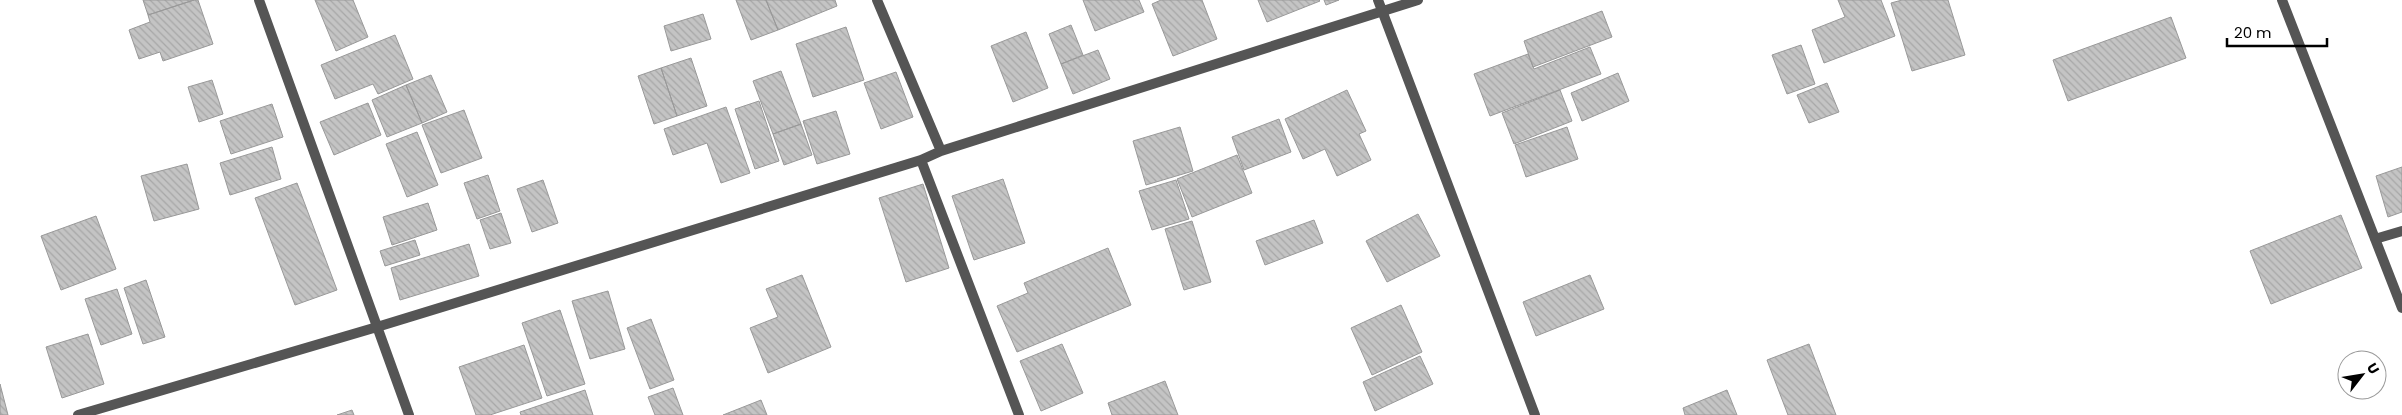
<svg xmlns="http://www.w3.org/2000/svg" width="2402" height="415" viewBox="0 0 2402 415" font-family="Poppins,sans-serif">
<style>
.building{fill:url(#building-back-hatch);stroke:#999}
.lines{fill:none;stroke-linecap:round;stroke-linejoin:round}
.street{stroke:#555;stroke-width:10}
</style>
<defs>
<pattern id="building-back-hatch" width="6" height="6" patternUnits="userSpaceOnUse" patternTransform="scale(1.25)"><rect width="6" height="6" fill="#c4c4c4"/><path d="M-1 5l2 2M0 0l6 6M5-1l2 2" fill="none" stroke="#a7a7a7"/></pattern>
</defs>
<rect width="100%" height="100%" fill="#fff"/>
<!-- building -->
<path class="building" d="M143,0H194L148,15Z
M194,0H198L213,44L163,61L160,52L139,59L129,30L150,22L148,15Z
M315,0H353L368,37L336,51Z
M736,0H766L778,30L751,40Z
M766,0H835L837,6L778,30Z
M1083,0H1139L1144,12L1095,31Z
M1161,0H1202L1217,39L1173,56L1152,4Z
M1258,0H1319L1320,1L1267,22Z
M1324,0H1339L1326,5Z
M1838,0H1881L1895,36L1824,63L1812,30L1845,17Z
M1902,0H1948L1965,55L1912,71L1891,3Z
M1602,11L1612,37L1533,67L1524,41Z
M703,14L711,39L671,51L664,26Z
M2171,17L2186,58L2068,101L2053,60Z
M1071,25L1083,55L1061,64L1049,34Z
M846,27L864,80L813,97L796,44Z
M1026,32L1048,88L1013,102L991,46Z
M395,35L413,79L378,94L373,84L335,99L321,65Z
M1801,45L1815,84L1787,94L1772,55Z
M1590,47L1601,74L1490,116L1474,74L1528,54L1534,69Z
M1098,50L1110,79L1073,94L1061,64Z
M691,58L707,106L677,116L661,68Z
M661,68L677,116L654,124L638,76Z
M781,71L801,124L773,134L753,81Z
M896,72L913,117L881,129L864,83Z
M1618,73L1629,101L1582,121L1571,93Z
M431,75L447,112L422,123L406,85Z
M212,80L223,114L199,122L188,87Z
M1827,83L1839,112L1809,123L1797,95Z
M406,85L422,123L387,137L372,100Z
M1347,90L1366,131L1359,134L1371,160L1337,176L1325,149L1303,159L1285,119Z
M1560,90L1572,121L1514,144L1502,113Z
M759,101L779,161L755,169L735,109Z
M368,103L381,135L334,155L320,122Z
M272,104L283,137L231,154L220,121Z
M726,107L750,173L721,183L707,143L673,155L664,129Z
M464,110L482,158L441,173L422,125Z
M836,111L850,154L817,164L803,121Z
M1279,119L1291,152L1244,170L1232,137Z
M801,124L812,155L784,165L773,134Z
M1180,127L1193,171L1146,185L1133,141Z
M1567,127L1578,159L1526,177L1515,145Z
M417,132L438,185L407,197L386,144Z
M272,147L281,179L230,195L220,163Z
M1237,155L1252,193L1192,217L1177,179Z
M187,164L199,209L154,221L141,176Z
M2402,167V212L2388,217L2376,176Z
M488,175L500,211L477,219L464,183Z
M1003,179L1025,243L974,260L952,196Z
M543,180L558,223L532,232L517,189Z
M1176,180L1189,219L1152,230L1139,191Z
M297,183L337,290L295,305L255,198Z
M923,184L949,268L906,282L879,198Z
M428,203L437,230L392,245L383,217Z
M501,213L511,243L490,249L480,220Z
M1418,214L1440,256L1387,282L1366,241Z
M2341,215L2362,268L2271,304L2250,251Z
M96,216L116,269L61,290L41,236Z
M1314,220L1323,243L1265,265L1256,241Z
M1192,221L1211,282L1184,290L1165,229Z
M415,240L420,255L385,266L380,251Z
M469,244L479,276L400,300L391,268Z
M1108,248L1131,305L1017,352L997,306L1028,293L1024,283Z
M802,275L831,347L768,373L750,328L778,317L766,289Z
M1590,275L1604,309L1536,336L1523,302Z
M146,280L165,337L143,344L124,288Z
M117,289L132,334L101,345L85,299Z
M608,291L625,349L590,359L572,301Z
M1401,305L1422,352L1372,375L1351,328Z
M560,310L585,384L547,396L522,323Z
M651,319L674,380L650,389L627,328Z
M88,334L104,384L62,398L46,347Z
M1062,344L1083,393L1041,411L1020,361Z
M1809,344L1836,415H1788L1767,360Z
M524,345L542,398L490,415H476L459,367Z
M1420,356L1433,384L1375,411L1363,382Z
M1165,381L1178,415H1112L1108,403Z
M0,384L8,415H0Z
M673,388L683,415H655L648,397Z
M585,390L593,415H521L520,412Z
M1727,390L1737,415H1685L1683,408Z
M761,400L767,415H723Z
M352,410L354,415H337Z"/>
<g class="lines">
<!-- street -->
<path class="street" d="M259,0L409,415
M877,0L941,151
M1378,0L1535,415
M2282,0L2402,308
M921,160L1019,415
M2375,239L2402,231
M78,415L377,327L921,160L941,151L1418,0"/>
</g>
<!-- north arrow -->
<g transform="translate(2362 375) rotate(59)"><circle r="24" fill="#ffffff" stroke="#999999"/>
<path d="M0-4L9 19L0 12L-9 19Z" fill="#000000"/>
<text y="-8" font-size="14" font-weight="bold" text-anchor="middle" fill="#000000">U</text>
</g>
<!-- scale -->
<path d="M2227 38v8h100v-8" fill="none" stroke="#000000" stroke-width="2.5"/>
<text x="2234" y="38" font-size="15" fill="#000000" stroke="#ffffff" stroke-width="4" paint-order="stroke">20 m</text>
</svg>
